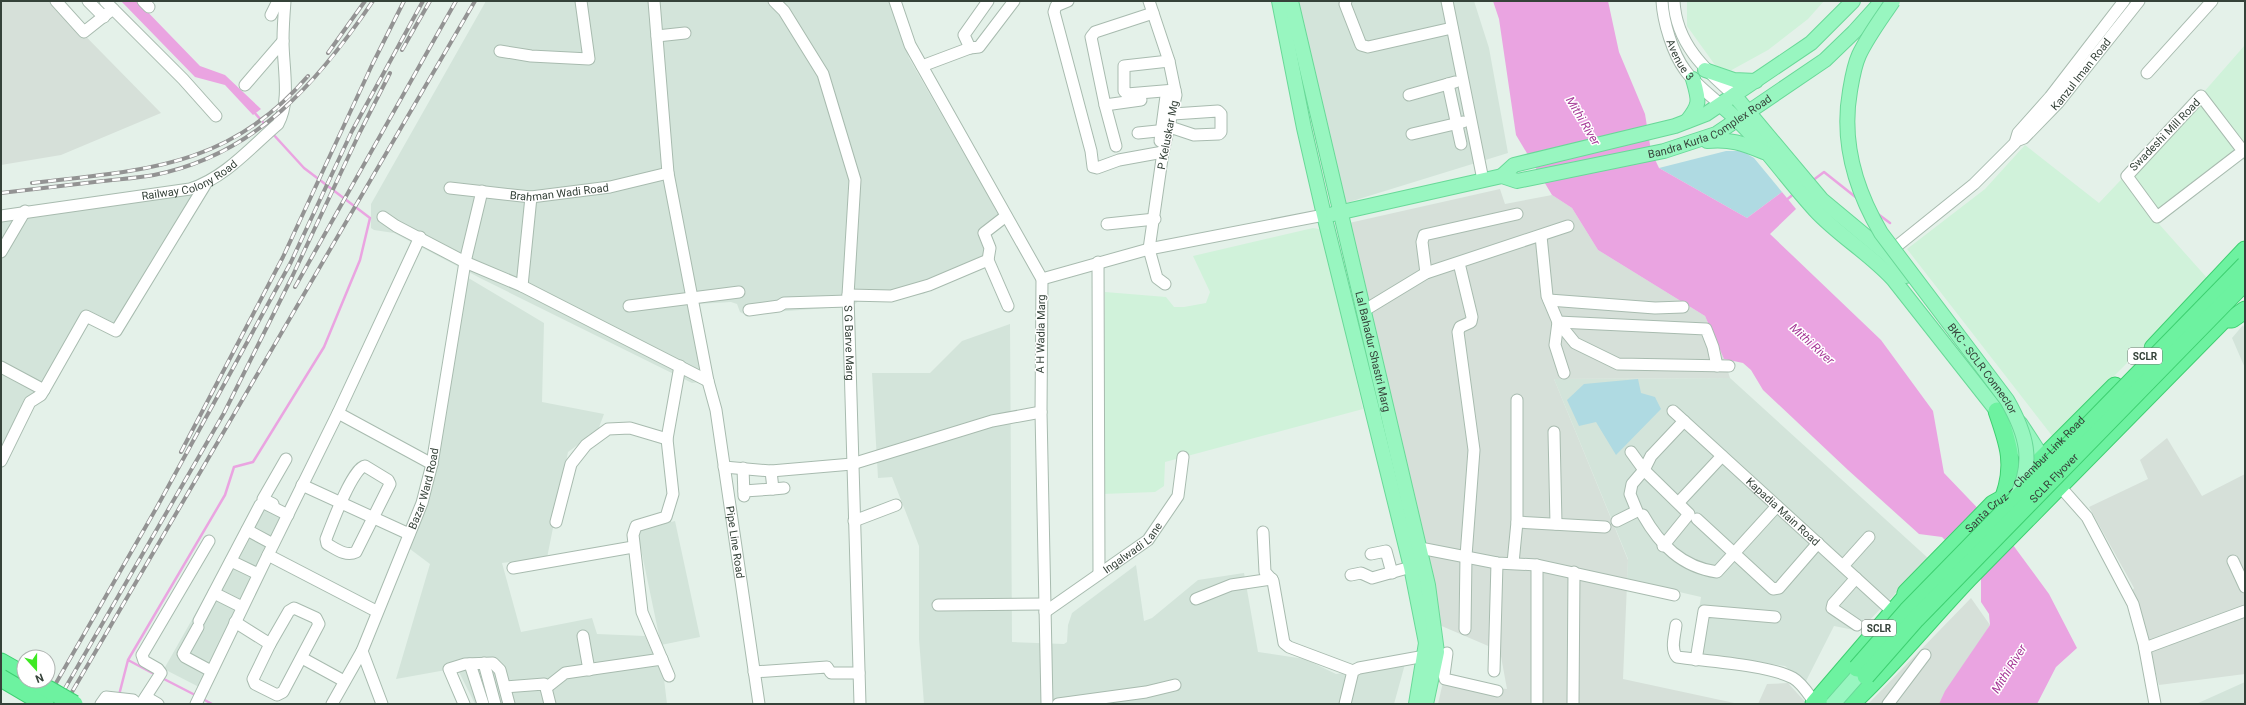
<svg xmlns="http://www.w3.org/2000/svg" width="2246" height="705" viewBox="0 0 2246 705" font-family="Roboto,sans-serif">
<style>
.residential{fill:#d3e4da}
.commercial{fill:#d0f2da}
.industrial{fill:#d6e0d9}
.green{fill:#afdae2}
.water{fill:#eaa4e1}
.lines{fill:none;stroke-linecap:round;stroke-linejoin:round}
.stream{stroke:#eaa4e1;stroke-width:2.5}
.minor-casing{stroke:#a8bbaf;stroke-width:13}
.major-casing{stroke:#69d998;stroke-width:16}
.highway-casing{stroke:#3ed071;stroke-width:19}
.minor{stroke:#fff;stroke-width:11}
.major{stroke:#98f6c0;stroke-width:14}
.highway{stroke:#6df2a0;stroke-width:17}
.rail-casing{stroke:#939393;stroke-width:4}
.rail{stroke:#fff;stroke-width:2.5;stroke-dasharray:8;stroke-linecap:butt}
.major-bridge-casing{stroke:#69d998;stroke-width:16;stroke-linecap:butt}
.highway-bridge-casing{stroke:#3ed071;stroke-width:19;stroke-linecap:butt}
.major-bridge{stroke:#98f6c0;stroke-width:14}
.highway-bridge{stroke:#6df2a0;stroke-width:17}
.labels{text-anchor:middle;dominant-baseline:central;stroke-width:3;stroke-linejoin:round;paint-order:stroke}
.shield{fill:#fff;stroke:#727b74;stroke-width:1}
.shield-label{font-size:10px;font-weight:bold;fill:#354239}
.street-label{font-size:11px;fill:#354239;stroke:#fff}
.water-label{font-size:12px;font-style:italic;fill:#a53796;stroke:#fff}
</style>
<rect width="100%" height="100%" fill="#e4f1e9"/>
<!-- residential -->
<path class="residential" d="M486,1H890L909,58L967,159L1007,219L988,232L986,266L923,294L883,299H861L855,304L842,307L744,314L740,312L737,304L731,302L698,304L707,367L700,382L692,383L482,279L394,233L374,230L371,228V204Z
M1298,1H1474L1489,48L1508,153L1346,203Z
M209,188L151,277L118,336L87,323L33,404L1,468V219L183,196Z
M460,273L544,323L542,402L604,414L598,430L568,452L547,558L502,563L521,632L592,618L597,634L645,636L664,679L667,704H475L457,668L396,679L430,564L402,543L434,480Z
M1010,324L1012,642L1064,644L1067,642L1068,625L1072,613L1136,565L1144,621L1152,618L1198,580L1244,573L1258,652L1305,659L1336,674L1405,664L1394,704H924L919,639V546L892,477L878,478L872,373H930L962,341Z
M2243,325L2245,329V368L2232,338Z
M1730,378L1929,559L1859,631L1834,626L1805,683L1785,666L1692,653L1701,597L1627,580L1628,559L1554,379Z
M261,498L287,511L199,687L164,669Z
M675,521L700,637L661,645L637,530Z
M2245,682V704H2196Z"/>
<!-- commercial -->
<path class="commercial" d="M1687,1H1824L1808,19L1768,50L1728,72L1715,65L1687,26Z
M2245,45V162L2241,157L2159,224L2208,279L2135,355L2053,437L1907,249L1985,189L2025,145L2099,203L2203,93Z
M1313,228L1319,229L1323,234L1363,409L1165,462L1164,486L1155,492L1102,494L1105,292L1166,297L1174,307H1184L1206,303L1210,292L1193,256Z"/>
<!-- industrial -->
<path class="industrial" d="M1,1H51L161,113L61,155L1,165Z
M1500,189L1505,204L1552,195L1572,208L1598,250L1705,316L1724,359L1730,378L1554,379L1628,560L1623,679L1739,704H1438L1443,682L1507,689L1500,651L1437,624L1349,223Z
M2167,438L2202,496L2245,474V674L2159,685L2151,657L2126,601L2134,588L2089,507L2148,479L2140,460Z
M1971,598L1990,625L1942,704H1868Z
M1788,683L1807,704H1758L1767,684Z"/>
<!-- green -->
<path class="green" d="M1726,151H1742L1754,158L1782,192L1747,218L1659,168Z
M1638,379L1641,393L1655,397L1661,409L1616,455L1596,422L1579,426L1567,400L1584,384Z"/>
<!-- water -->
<path class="water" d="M121,1H137L200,66L225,75L261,109L253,115L225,85L195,77Z
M1493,1H1608L1619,52L1645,114L1651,151L1659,168L1747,218L1782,192L1796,209L1770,234L1881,340L1933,411L1944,473L2013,545L2049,594L2077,648L2056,667L2037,704H1939L1945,691L1990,625L1989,614L1981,602V577L1942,537L1919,534L1848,470L1763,390L1751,370L1743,363L1724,359L1705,316L1598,250L1572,208L1552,195L1516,135L1499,19Z"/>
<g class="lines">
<!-- stream -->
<path class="stream" d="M254,112L269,129
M1812,181L1824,172L1858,199
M1785,201L1795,193
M1878,214L1890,223
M128,660L156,675
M162,678L197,696
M119,695L128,660L225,495L234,467L253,462L324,347L360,260L370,218L304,168L272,133
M201,698L212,704"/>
<defs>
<g id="minor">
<path d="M56,1L84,32L113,9"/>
<path d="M88,1L104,17"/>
<path d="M105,1L183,79L216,116"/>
<path d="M143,1L149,7"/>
<path id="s1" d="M654,1L668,173L708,381L716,410L759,704"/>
<path id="s2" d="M774,1L784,11L823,74L855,180L848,295L860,704"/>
<path d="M895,1L910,45L1042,279L1041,412L1047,704"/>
<path d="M1068,1L1056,6L1054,12L1091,151L1093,167L1097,168L1119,160L1163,152"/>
<path d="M1149,1L1169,61L1176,95L1163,152L1149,249L1157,278L1165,284"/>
<path d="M1346,1L1345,4L1361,45L1368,47L1452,28"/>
<path d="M1447,1L1483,180"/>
<path id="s3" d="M1662,1C1663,22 1673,54 1685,70C1694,83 1709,94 1721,105"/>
<path d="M1674,1C1676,43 1705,70 1734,95"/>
<path d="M271,15L278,1"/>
<path d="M657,36L685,33"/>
<path d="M970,48L964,35L988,1"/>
<path d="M500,51L531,56L589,59L581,1"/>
<path d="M1169,61L1124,66V91L1127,94L1175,90"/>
<path d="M922,66L970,48L979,47L1014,1"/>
<path d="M2147,73L2212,1"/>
<path d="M1448,84L1461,144"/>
<path d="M245,85L283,41"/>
<path d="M1409,95L1455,82"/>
<path d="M2201,96L2243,151L2157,217L2127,176Z"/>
<path d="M1105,105L1141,100"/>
<path d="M1170,127L1194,135L1219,134L1221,132V114L1218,111L1173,114"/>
<path d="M1138,133L1167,130"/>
<path d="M1412,134L1463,122"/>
<path d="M1160,141L1166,96"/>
<path id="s4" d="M2016,141L2024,138L2058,103L2139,1"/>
<path d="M1116,146L1105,105L1091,37L1095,32L1153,13"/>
<path id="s5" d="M450,188L531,197L610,187L668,173"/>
<path id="s6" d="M1,216L190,189C225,178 251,147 278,124C291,101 283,67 283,41C283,28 284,14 285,1"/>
<path d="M383,217L396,226L465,262L522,286L708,381"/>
<path d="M1107,224L1155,219"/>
<path d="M1541,236L1547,296L1558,322L1555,345L1564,373"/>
<path d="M1,252L25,211"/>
<path d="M1887,254L1974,184L2015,143L2018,133L2050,97L2124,1"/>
<path d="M988,260L1008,306"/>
<path d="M1098,262L1099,573"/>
<path d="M1459,263L1472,317L1471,322L1460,327L1458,332L1474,450L1466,556L1465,629"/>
<path d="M1426,273L1422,242L1424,235L1517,214"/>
<path d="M1042,279L1149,249L1324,215"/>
<path d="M522,286L531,197"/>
<path d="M848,295L891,296L929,285L988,260L990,248L984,233L1006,216"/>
<path d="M1549,300L1655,308L1683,307"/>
<path d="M629,306L739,292"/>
<path d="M749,310L779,306L784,303L848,301"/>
<path d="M1365,310L1426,273L1568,226"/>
<path d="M1558,322L1706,329L1713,347L1717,366"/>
<path d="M1558,322L1575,343L1618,364L1729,366"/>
<path d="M1,367L44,390L86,316L116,331L205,185"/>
<path id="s7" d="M1673,411L1893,612"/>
<path d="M338,413L432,464"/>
<path d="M1554,432L1556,524"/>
<path d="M1631,452L1644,470L1689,514L1663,546"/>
<path d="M1,461L30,402L41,395L44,390"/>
<path d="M365,466L388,480L390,484L356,552C346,557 336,549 327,544L326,539C331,526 353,467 365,466Z"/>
<path d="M724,467L771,471L852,464L992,421L1041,412"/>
<path d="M743,468L744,496"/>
<path d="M302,485L409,534"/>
<path d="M773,489L784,488"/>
<path d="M744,491L773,489L771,471"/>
<path d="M2064,491L2087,517L2133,604L2144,644L2155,704"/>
<path d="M1679,502L1722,456"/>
<path d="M273,504L263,499L286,459"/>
<path d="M1643,515C1660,545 1682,567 1717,572L1777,506"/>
<path d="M1697,519L1773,589L1779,588L1818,543"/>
<path d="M854,521L896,505"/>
<path d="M1617,521L1637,511L1630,494L1632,484L1644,470L1651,456L1684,421"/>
<path d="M556,522L571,464L586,445L608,429L630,428L667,439"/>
<path d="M1517,522L1605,527"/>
<path d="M247,530L273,544"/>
<path d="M1263,532L1265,572L1273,581L1284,643L1289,647L1353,671"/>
<path d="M1420,548L1497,563L1537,565L1674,595"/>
<path d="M1371,554L1386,551L1392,573"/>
<path d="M231,561L258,574"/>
<path d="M2233,561L2245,587"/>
<path d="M1513,563L1517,522V400"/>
<path d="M1537,565V704"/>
<path d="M1843,566L1869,537"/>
<path d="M513,568L633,547"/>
<path d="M1351,575L1361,573L1372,578L1411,567"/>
<path d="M1856,578L1833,604L1832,608L1857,625"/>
<path d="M214,593L242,607"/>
<path d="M1196,599L1231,585L1272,579"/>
<path d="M938,605L1045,604"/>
<path d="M294,608L316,618L319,624L283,692L277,695L255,684L253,679L270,644L289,611Z"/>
<path d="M376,611L268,555L338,413L420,237"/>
<path id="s8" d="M1045,612L1148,540L1178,496L1183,457"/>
<path d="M199,621L260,505L264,503L288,515"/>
<path d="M235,622L270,644"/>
<path d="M1676,625C1675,635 1670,649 1677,657C1706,661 1769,665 1793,678C1802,683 1809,695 1815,703"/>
<path d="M198,627L183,654L185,657L211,671"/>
<path d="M583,636L589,670"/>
<path d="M2145,648L2245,611"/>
<path d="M362,651L382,704"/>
<path d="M1447,653L1444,675L1445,679L1497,691"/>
<path d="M302,658L344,681"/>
<path d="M1696,660L1704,611L1775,617"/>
<path d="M484,663L495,704"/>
<path d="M470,664L483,704"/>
<path d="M1494,671L1497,563"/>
<path d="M754,672L827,667L831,673H859"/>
<path d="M669,676L642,612L633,535L636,526L666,517L673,494L667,439L680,366"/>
<path d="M505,687L544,684L546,688L565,673L662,659"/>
<path d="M546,688L550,704"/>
<path d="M146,697L158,704"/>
<path d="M101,704L106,697L133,700L137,704"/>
<path d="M141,704L161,673L158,669L144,661L142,655L209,541"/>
<path d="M196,704L268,555"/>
<path id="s9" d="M332,704L362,651L422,503L432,464L465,262L482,191"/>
<path d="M464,704L449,669L465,664L493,663L500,670L509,704"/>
<path d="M1058,704L1146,692L1175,685"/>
<path d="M1345,704L1353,671L1359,668L1425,656"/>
<path d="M1573,704L1574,572"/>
<path d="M1888,704L1925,655"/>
</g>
<g id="major">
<path d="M1279,1L1304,128L1324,215L1411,567L1426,643L1416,704"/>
<path id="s10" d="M1291,1L1428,585L1437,652L1426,704"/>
<path d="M1705,70L1734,80L1756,81"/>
<path d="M1734,95L1822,200L1887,254L1906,276"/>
<path d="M1721,105C1757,135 1783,175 1815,210C1838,235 1869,253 1893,279L1997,411L2027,456"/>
<path d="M1687,121C1701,104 1699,100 1693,79"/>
<path d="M1707,141C1731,139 1742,143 1764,152"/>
<path d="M1502,176L1514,165L1675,126L1706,114L1811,43L1853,1"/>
<path id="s11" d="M1333,214L1502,176L1517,181L1664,151L1716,134L1825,60L1854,32L1882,1"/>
<path d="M2020,423L2048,466"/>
</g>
<g id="highway">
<path d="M2153,348L2245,250"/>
<path d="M1997,411C2008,443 2016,463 2004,497"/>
<path d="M1,662L24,675"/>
<path id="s12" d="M1814,704L1905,598L1906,593L1993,504L2002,499L2115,386"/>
<path d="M1851,704C1893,665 1929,620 1969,578C2054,492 2139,405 2224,319H2232L2245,310"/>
</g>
</defs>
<!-- minor casing -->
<use href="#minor" class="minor-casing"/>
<!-- major casing -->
<use href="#major" class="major-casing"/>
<!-- highway casing -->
<use href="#highway" class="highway-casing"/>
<!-- minor -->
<use href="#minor" class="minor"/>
<!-- major -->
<use href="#major" class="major"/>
<!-- highway -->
<use href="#highway" class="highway"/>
<defs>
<path id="rail" d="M402,50L430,1
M328,53L365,1
M32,183C144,170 229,168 308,76
M1,193C35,189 69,185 103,181C120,179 138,178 154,175C256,155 318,82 373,1
M295,287L456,1
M181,452L283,257L372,65L404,1
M44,704L157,507L291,262L352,131L423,1
M56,704L224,413L292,277L359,134L390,73
M65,704L475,1"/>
</defs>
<!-- rail casing -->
<use href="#rail" class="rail-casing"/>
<!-- rail -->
<use href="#rail" class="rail"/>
<defs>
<g id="major-bridge">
<path id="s13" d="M1893,1C1881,19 1868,36 1859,55C1854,66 1852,79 1850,91C1841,142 1855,189 1881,233L2007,400C2026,433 2035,462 2016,498"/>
<path d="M1833,704L1870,662"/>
</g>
<g id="highway-bridge">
<path d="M1857,668L1907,611L2245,265"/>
<path id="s14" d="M1866,676L1916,619L2245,282"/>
<path d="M1,678L45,704"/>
<path d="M34,681L74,704"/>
</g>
</defs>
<!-- major-bridge casing -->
<use href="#major-bridge" class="major-bridge-casing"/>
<!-- highway-bridge casing -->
<use href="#highway-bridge" class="highway-bridge-casing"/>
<!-- major-bridge -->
<use href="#major-bridge" class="major-bridge"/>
<!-- highway-bridge -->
<use href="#highway-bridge" class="highway-bridge"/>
</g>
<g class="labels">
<!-- shield labels -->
<g class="shield">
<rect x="2128" y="348" width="34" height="16" rx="3"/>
<rect x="1862" y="620" width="34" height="16" rx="3"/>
</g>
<g class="shield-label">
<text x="2145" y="356">SCLR</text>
<text x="1879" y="628">SCLR</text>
</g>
<!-- street labels -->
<g class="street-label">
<text stroke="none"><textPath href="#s3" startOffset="62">Avenue 3</textPath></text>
<text stroke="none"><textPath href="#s4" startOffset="94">Kanzul Iman Road</textPath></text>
<text stroke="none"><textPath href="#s11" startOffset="391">Bandra Kurla Complex Road</textPath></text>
<text transform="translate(1168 135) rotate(-79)">P Keluskar Mg</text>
<text transform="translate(2165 135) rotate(-46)">Swadeshi Mill Road</text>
<text stroke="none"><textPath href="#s6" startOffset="193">Railway Colony Road</textPath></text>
<text stroke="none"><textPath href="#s5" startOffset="110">Brahman Wadi Road</textPath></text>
<text transform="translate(1041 334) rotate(-89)">A H Wadia Marg</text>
<text stroke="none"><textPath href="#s2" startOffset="362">S G Barve Marg</textPath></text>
<text stroke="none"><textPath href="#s10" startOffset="360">Lal Bahadur Shastri Marg</textPath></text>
<text stroke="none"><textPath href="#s13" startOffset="419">BKC - SCLR Connector</textPath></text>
<text stroke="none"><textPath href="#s12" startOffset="313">Santa Cruz – Chembur Link Road</textPath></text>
<text stroke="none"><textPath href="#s14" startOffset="273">SCLR Flyover</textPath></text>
<text stroke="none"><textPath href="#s9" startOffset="235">Bazar Ward Road</textPath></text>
<text stroke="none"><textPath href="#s7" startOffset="149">Kapadia Main Road</textPath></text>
<text stroke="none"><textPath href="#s1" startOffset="548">Pipe Line Road</textPath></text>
<text stroke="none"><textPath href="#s8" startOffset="109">Ingalwadi Lane</textPath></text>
</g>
<!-- water labels -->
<g class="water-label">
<text transform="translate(1583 121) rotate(59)">Mithi River</text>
<text transform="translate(1812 344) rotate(42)">Mithi River</text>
<text transform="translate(2009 669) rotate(-58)">Mithi River</text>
</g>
</g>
<!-- border -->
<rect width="2246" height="705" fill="none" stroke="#354239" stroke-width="4"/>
<!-- north arrow -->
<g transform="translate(36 669) rotate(159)"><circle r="19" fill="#ffffff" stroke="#aeb3b0"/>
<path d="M0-3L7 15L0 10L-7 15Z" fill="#3ee923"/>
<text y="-6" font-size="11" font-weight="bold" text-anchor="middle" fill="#354239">N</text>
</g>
</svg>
